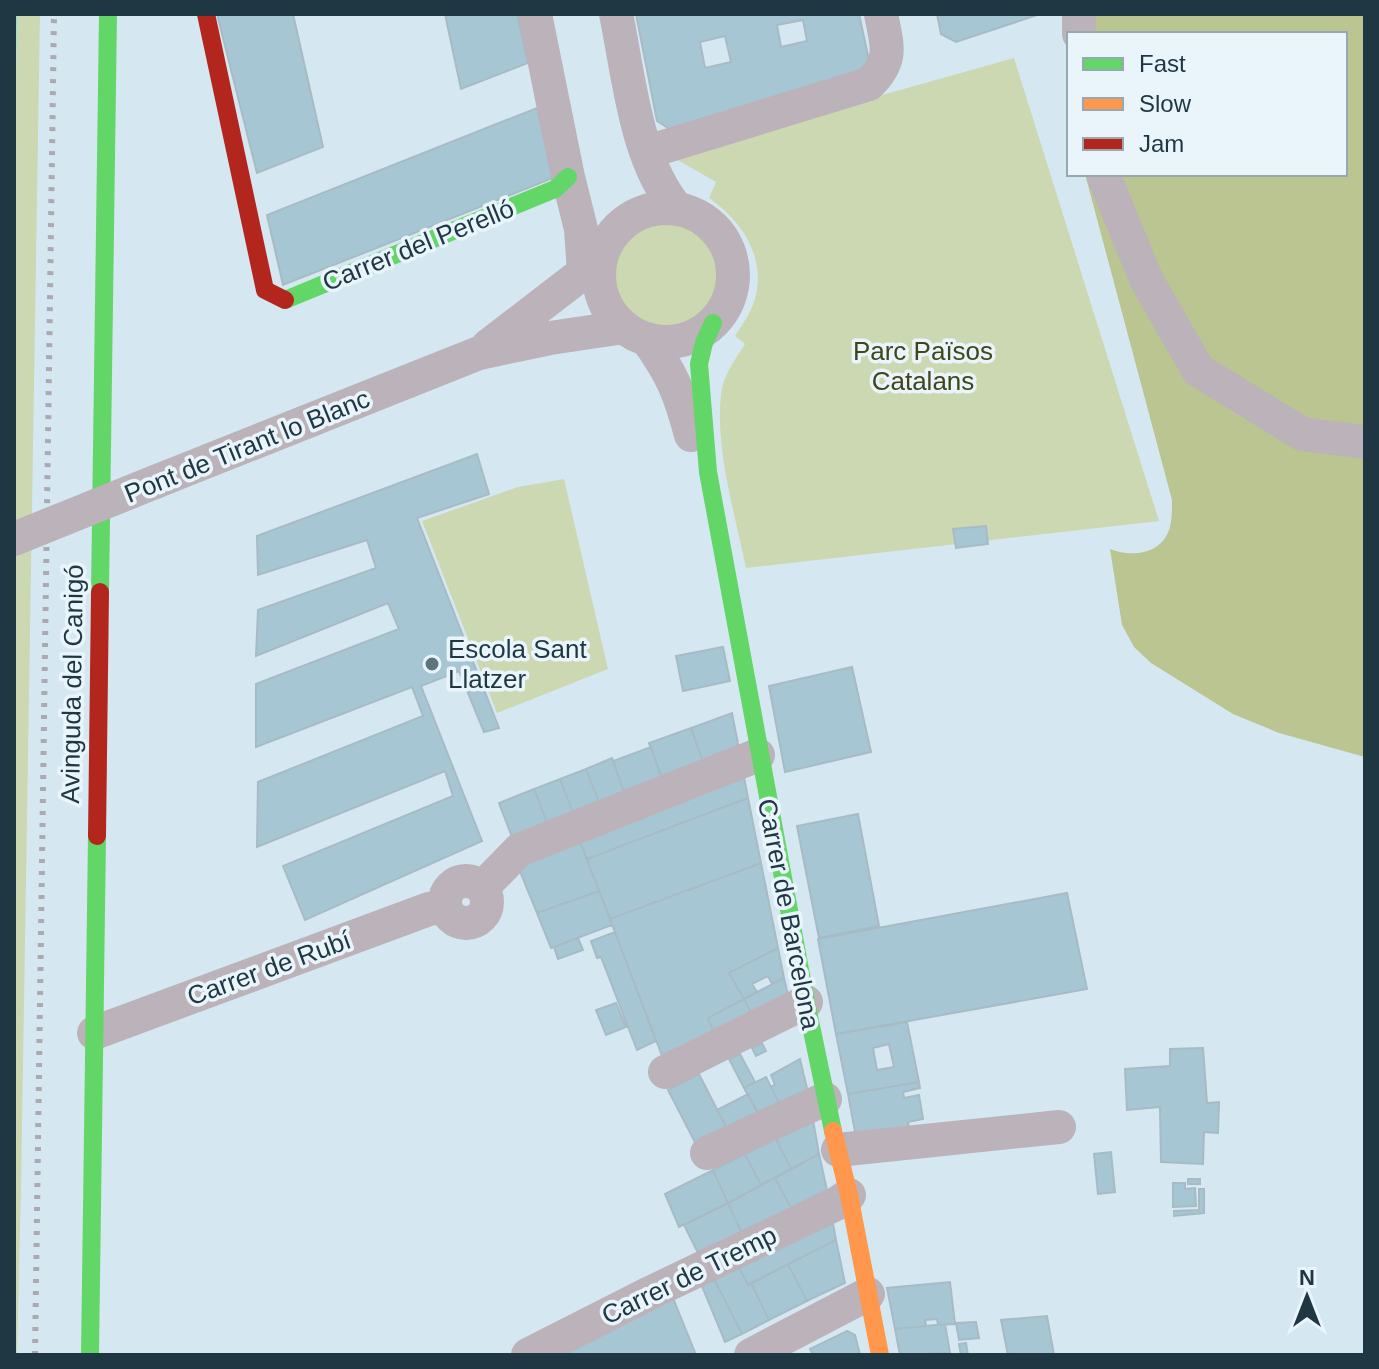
<svg xmlns="http://www.w3.org/2000/svg" width="1379" height="1369" viewBox="0 0 1379 1369" font-family="Arial,sans-serif">
<style>
.green{fill:#ccd8b1}
.forest{fill:#bac591}
.water{fill:#81e2cc}
.building{fill:#a7c6d4;stroke:#a7bbc5;stroke-width:2;fill-rule:evenodd}
.lines{fill:none;stroke-linecap:round;stroke-linejoin:round}
.street{stroke:#bcb2b9;stroke-width:34}
.fast{stroke:#63d668;stroke-width:18}
.slow{stroke:#ff974d;stroke-width:18}
.jam{stroke:#b3261e;stroke-width:18}
.rail{stroke:#aaaab0;stroke-width:6;stroke-dasharray:4 8;stroke-linecap:butt}
.street-bridge{stroke:#bcb2b9;stroke-width:34}
.poi-dot{fill:#5e7580;stroke:#e9f4fb;stroke-width:3}
.labels{text-anchor:middle;dominant-baseline:central;stroke-width:7;stroke-linejoin:round;paint-order:stroke}
.street-label{font-size:26px;fill:#1e3743;stroke:#e9f4fb}
.park-label{font-size:26px;fill:#42451a;stroke:#e9f4fb}
.poi-label{font-size:26px;fill:#1e3743;stroke:#e9f4fb;text-anchor:start}
</style>
<rect width="100%" height="100%" fill="#d5e8f2"/>
<!-- green -->
<path class="green" d="M17,14H40L21,1190L17,1355H14V213Z
M1014,58L1159,521L746,568C735,514 715,449 721,395C723,375 735,360 745,344L735,336C742,325 750,314 754,302C768,259 742,221 709,198L716,182L669,155Z
M610 275a56 56 0 1 1 112 0a56 56 0 1 1-112 0Z
M564,479L608,669L497,713L422,521L518,487Z"/>
<!-- forest -->
<path class="forest" d="M1094,14H1365V757L1279,733L1233,714L1151,663L1134,647L1122,625L1110,549C1132,558 1163,554 1170,527C1172,519 1172,509 1172,500L1085,174H1345V34H1094Z"/>
<!-- water -->
<path class="water" d="M14,14H17L14,213Z"/>
<!-- building -->
<path class="building" d="M217,14H293L323,147L257,173Z
M445,14H517L528,63L461,89Z
M636,14H859L869,60L864,70L671,130L657,121ZM803,20L807,41L781,47L777,25ZM725,36L731,62L705,68L700,42Z
M937,14H1040L956,42L941,34Z
M537,108L553,178L283,285L267,215Z
M477,454L489,494L417,518L499,728L484,732L459,671L421,686L482,841L305,920L283,866L453,796L445,771L257,847L258,782L423,716L412,687L256,747V684L399,629L388,603L256,656L258,610L376,568L367,540L258,575L257,536Z
M986,526L988,544L956,548L953,529Z
M723,647L730,681L683,691L676,656Z
M852,667L871,752L785,772L769,686Z
M732,713L740,754L705,767L691,728Z
M691,728L705,767L664,784L649,743Z
M651,747L664,784L626,798L613,761Z
M612,758L626,798L601,807L586,769Z
M586,769L601,807L575,818L560,779Z
M744,777L748,798L587,859L579,838Z
M560,779L575,818L549,828L534,789Z
M534,789L549,828L514,842L499,803Z
M748,798L761,863L610,919L587,859Z
M858,814L879,926L819,938L797,826Z
M580,842L599,891L537,913L517,864Z
M761,863L778,948L729,973L744,999L708,1018L717,1041L666,1066L610,919Z
M599,891L612,925L551,948L537,913Z
M1067,893L1087,989L836,1034L818,939Z
M615,932L656,1041L637,1050L601,957L597,958L591,941Z
M578,938L583,950L558,959L554,947Z
M778,948L784,978L772,984L768,976L752,984L757,992L744,999L729,973Z
M784,978L790,1004L755,1021L744,999Z
M744,999L755,1021L717,1041L708,1018Z
M616,1003L626,1027L606,1035L596,1010Z
M907,1022L919,1082L848,1094L836,1034ZM889,1044L894,1067L877,1070L873,1048Z
M762,1043L766,1051L756,1056L752,1048Z
M1203,1048L1207,1103L1219,1102L1218,1133L1204,1132L1203,1164L1161,1162L1160,1107L1127,1110L1125,1069L1170,1066V1049Z
M740,1054L755,1082L744,1088L729,1059Z
M800,1059L809,1097L783,1111L771,1087L775,1085L771,1075Z
M699,1074L731,1137L700,1152L668,1090Z
M766,1077L783,1111L762,1121L744,1088Z
M919,1082L920,1088L903,1092L904,1098L919,1095L923,1119L908,1122L909,1128L856,1137L848,1094Z
M748,1094L762,1121L731,1137L717,1110Z
M813,1120L819,1154L791,1169L776,1139Z
M776,1139L791,1169L761,1185L745,1154Z
M1111,1152L1115,1192L1098,1194L1094,1154Z
M745,1154L761,1185L728,1203L713,1170Z
M819,1154L827,1190L791,1208L775,1178Z
M713,1170L728,1203L679,1227L665,1194Z
M775,1178L791,1208L742,1233L728,1203Z
M1188,1179H1200V1184H1188Z
M1173,1183H1185V1189L1195,1188L1196,1206L1173,1207Z
M1199,1189H1204V1213L1174,1216V1211L1199,1210Z
M728,1203L742,1233L699,1255L684,1225Z
M831,1212L836,1240L748,1285L735,1260Z
M836,1240L845,1283L807,1301L788,1264Z
M735,1260L748,1285L751,1283L769,1320L742,1334L711,1273Z
M788,1264L807,1301L769,1320L751,1283Z
M711,1273L742,1334L725,1342L699,1279Z
M950,1282L955,1324L938,1325L937,1319L925,1320L926,1326L895,1329L887,1288Z
M671,1293L696,1355H553Z
M1047,1316L1054,1355H1008L1001,1320Z
M976,1322L979,1338L959,1340L956,1323Z
M945,1324L950,1353L900,1355L895,1329Z
M847,1331L855,1335L860,1355H813L810,1349Z
M966,1343L968,1355H961L959,1344Z"/>
<g class="lines">
<!-- street -->
<path class="street" d="M535,14L568,177L581,229L584,272
M616,14C629,76 635,159 677,209
M1079,34V14
M647,152L869,84C894,59 887,46 881,14
M1103,174L1147,281L1198,370L1302,434L1365,442
M599 275a67 67 0 1 1 134 0a67 67 0 1 1-134 0Z
M647,339C672,374 680,393 691,435
M488,346L601,259
M155,482L479,353L550,338L624,327
M445 902a21 21 0 1 1 42 0a21 21 0 1 1-42 0Z
M482,888L519,850L758,755
M94,1033L429,909L445,906
M665,1072L806,1002
M838,1150L1059,1127
M707,1153L825,1099
M528,1355L650,1293L836,1204L849,1195
M751,1355L868,1294"/>
<!-- fast -->
<path class="fast" d="M285,300L555,189L568,177
M713,323L704,343L699,364L708,472L806,1002L833,1131
M100,592L108,14
M90,1355L97,836"/>
<!-- slow -->
<path class="slow" d="M833,1131L849,1195L880,1355"/>
<!-- jam -->
<path class="jam" d="M206,14L265,290L285,300
M97,836L100,592"/>
<!-- rail -->
<path class="rail" d="M35,1355L54,14"/>
<!-- street-bridge -->
<path class="street-bridge" d="M14,539L155,482"/>
</g>
<!-- markers -->
<circle class="poi-dot" cx="432" cy="664" r="8"/>
<g class="labels">
<!-- street labels -->
<g class="street-label">
<text transform="translate(418 245) rotate(-22)">Carrer del Perelló</text>
<text transform="translate(247 446) rotate(-22)">Pont de Tirant lo Blanc</text>
<text transform="translate(72 684) rotate(-89)">Avinguda del Canigó</text>
<text transform="translate(789 914) rotate(79)">Carrer de Barcelona</text>
<text transform="translate(269 968) rotate(-20)">Carrer de Rubí</text>
<text transform="translate(689 1275) rotate(-26)">Carrer de Tremp</text>
</g>
<!-- park labels -->
<g class="park-label">
<text x="923" y="351">Parc Països<tspan x="923" dy="30">Catalans</tspan></text>
</g>
<!-- poi labels -->
<g class="poi-label">
<text x="448" y="649">Escola Sant<tspan x="448" dy="30">Llatzer</tspan></text>
</g>
</g>
<!-- border -->
<rect width="1379" height="1369" fill="none" stroke="#1e3743" stroke-width="32"/>
<!-- legend -->
<rect x="1067" y="32" width="280" height="144" fill="#e9f4fb" stroke="#98a8b1" stroke-width="2"/>
<rect x="1083" y="58" width="40" height="12" fill="#63d668" stroke="#98a8b1" stroke-width="2"/>
<text x="1139" y="72" font-size="24" fill="#1e3743">Fast</text>
<rect x="1083" y="98" width="40" height="12" fill="#ff974d" stroke="#98a8b1" stroke-width="2"/>
<text x="1139" y="112" font-size="24" fill="#1e3743">Slow</text>
<rect x="1083" y="138" width="40" height="12" fill="#b3261e" stroke="#98a8b1" stroke-width="2"/>
<text x="1139" y="152" font-size="24" fill="#1e3743">Jam</text>
<!-- north arrow -->
<g transform="translate(1307 1297)" stroke="#e9f4fb" stroke-width="6" paint-order="stroke">
<path d="M0-6L14 30L0 20L-14 30Z" fill="#1e3743"/>
<text y="-12" font-size="22" font-weight="bold" text-anchor="middle" fill="#1e3743">N</text>
</g>
</svg>
